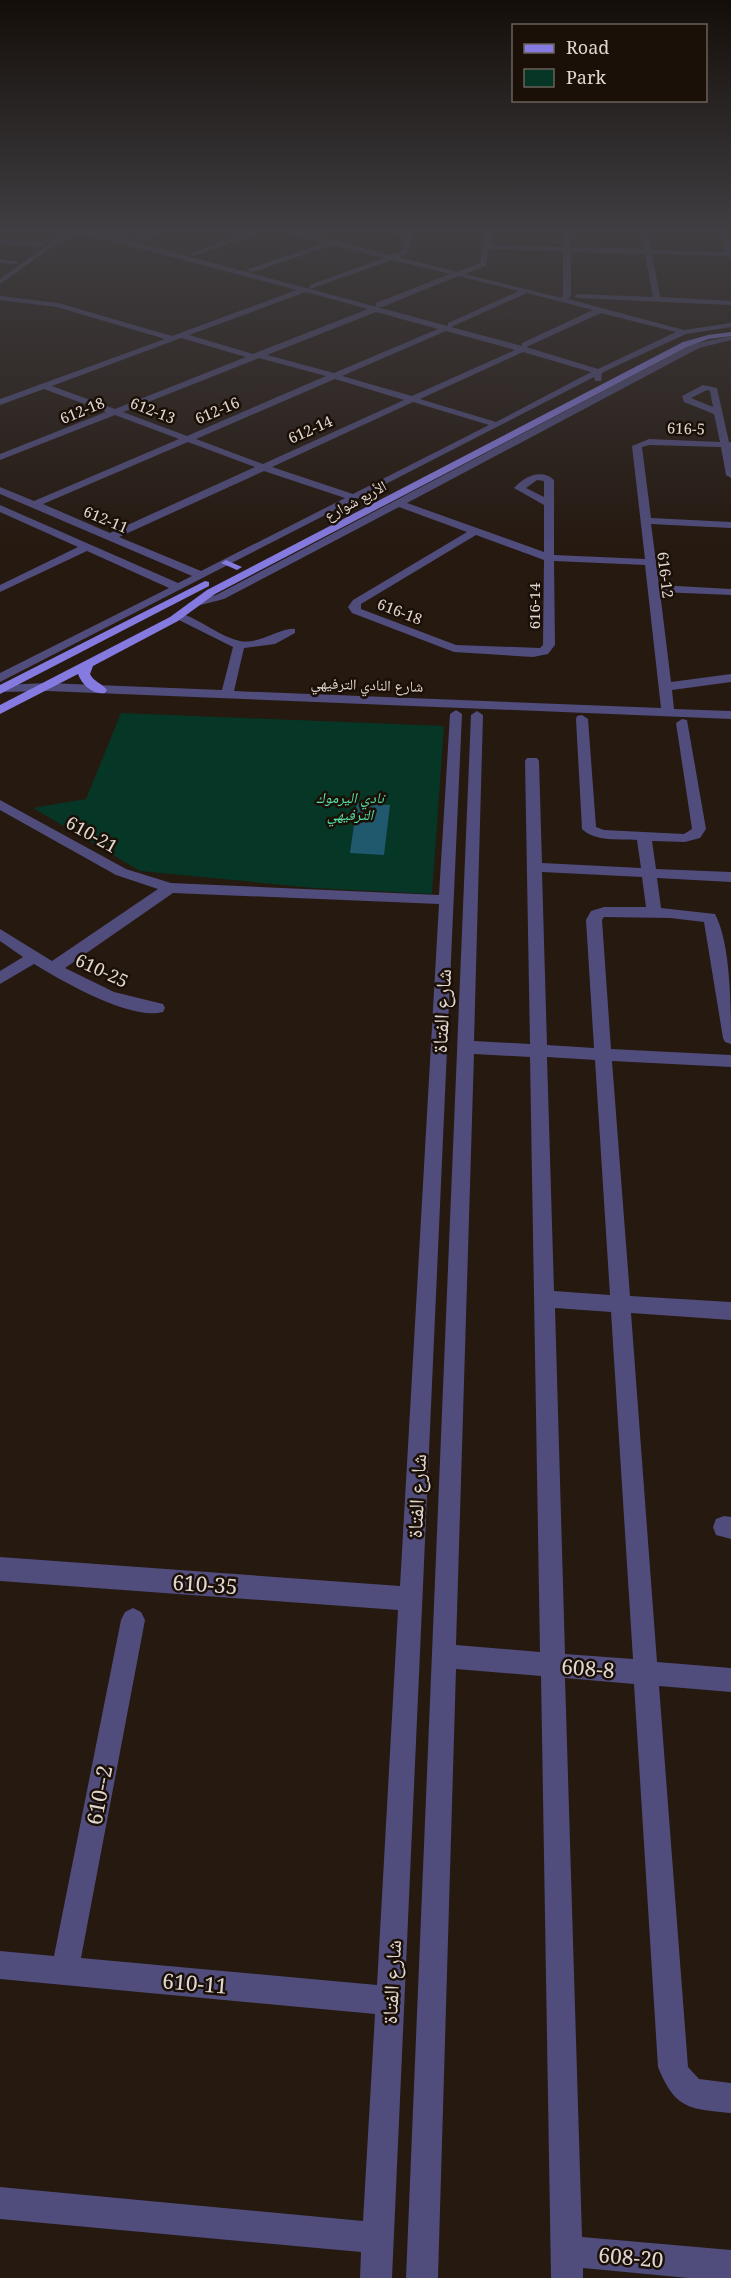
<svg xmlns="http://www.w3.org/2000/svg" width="731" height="2278" viewBox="0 0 731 2278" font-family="'Noto Serif','Noto Naskh Arabic',serif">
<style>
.green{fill:#063625}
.water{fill:#20586e}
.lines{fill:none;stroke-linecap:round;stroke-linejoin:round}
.minor{fill:#504c7c;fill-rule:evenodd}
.major{fill:#857adf;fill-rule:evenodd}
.labels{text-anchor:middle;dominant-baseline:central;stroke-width:5;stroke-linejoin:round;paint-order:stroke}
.far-street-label{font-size:15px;fill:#e0d7d1;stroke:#1b1007}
.far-park-label{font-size:15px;font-style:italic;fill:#56e1aa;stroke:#1b1007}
.street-label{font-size:18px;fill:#e0d7d1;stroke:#1b1007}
.near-street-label{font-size:21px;fill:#e0d7d1;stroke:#1b1007}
</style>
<rect width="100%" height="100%" fill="#251910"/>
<!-- green -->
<path class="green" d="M121,713L444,726L432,894L314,888L140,871L33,808L86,799Z"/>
<!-- water -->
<path class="water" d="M357,803L390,805L384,855L350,853Z"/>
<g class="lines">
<!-- minor -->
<path class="minor" d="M73,230L98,232L448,326V323L519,291L458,276L382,307H376V303L450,274L392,260L310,289V285L384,258L332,245L253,272L246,270L324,243L278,230H290L391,255L401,252L406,234L341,230H413L408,253L399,257L457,272L480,263L486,230H492L490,245L563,247L564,230H570L571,247L644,249L641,230H647L651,250L726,252L719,230H725L731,246V258L727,256L652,254L660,297L731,301V305L578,298L574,296L578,294L653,297L645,254L571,252V296L568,299L684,330L731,323V327L686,334L612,368L602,373L601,381H595L594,377L0,682V673L169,588L87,551L0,592V585L78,547L0,512V505L178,583L192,576L0,494V487L34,501L179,439L115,415L0,460V454L106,412L44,389L0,405V399L165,339L57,307L0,300V296L58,303L172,336L297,290L78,232L59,242L0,284V279L55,240ZM489,249L563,251V295L561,298L465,274L486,266ZM306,292L368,309L253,354L189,335ZM527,293L593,310L522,343V346L451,327ZM376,312L438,329L334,373L267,355ZM601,313L676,332L598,369L526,347ZM446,331L515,350L412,396L342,376ZM181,338L246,357L115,409L52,386ZM523,352L591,372L496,422L420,399ZM259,358L326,376L187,436L123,412ZM335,379L404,400L263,464L196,439ZM413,402L489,425L353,494L272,467ZM188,442L255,467L110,533L43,504ZM264,471L345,498L201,571L119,537Z
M157,230H167L137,240L132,239Z
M256,230H266L195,256L188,254Z
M0,240L41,242L44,244L41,246L0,244Z
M0,259L20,262L16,264L0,263Z
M731,336V340L699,348L407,503L544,552V505L514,488C524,477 541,468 554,480V555L645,559L632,446L649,439L720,442L714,414L684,402L682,396L703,385L717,388L729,442H731V478L726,475L721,447L650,445L642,447L651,518L731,522V528L651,524L659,585L731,589V595L660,592L671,682L731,674V682L672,690L674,709L731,711V719L47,691L0,692L2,685L47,683L222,690L233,647L175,618L173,616L179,613C199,618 220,637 240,641C259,645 283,626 295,629V633L275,644L244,648L234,691L661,708L645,565L554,561L555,645L548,654L533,657L454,652L352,613L348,607L353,600L467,532L399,507L224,599L193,607L187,604L216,595L693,344ZM707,390L710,391L713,407L691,398ZM537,480L544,481V497L526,488ZM476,535L544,560L543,645L540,648L456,645L361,609V604Z
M456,710L462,714L392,2278H360L361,2252L0,2219V2187L363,2221L375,2014L0,1979V1951L54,1956L121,1620L125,1612L133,1608L141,1612L145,1620L81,1958L377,1985L398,1610L0,1581V1557L400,1586L439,904L173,893L65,968L114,992L163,1004L165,1008L163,1012C131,1021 62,981 34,964L0,984V971L23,957L0,941V929L52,961L158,889L116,875L0,810V800L126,869L171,883L439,895L450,714Z
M477,711L483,715L474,1041L530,1044L525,761L527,758H537L539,761L542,863L641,868L637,840C620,839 595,842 582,829L576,719L577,716L582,715L588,719L596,827L604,830L684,834L692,829L676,723L682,719L687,720L706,829L700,838L685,842L652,841L656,869L731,872V882L657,878L661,908L715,914C731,944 731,1009 731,1044L725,1042L723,1038L704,922L670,918L604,917L602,920L611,1049L731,1055V1067L612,1061L630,1296L731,1302V1320L631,1313L657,1662L731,1668V1692L659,1686L688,2067L699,2079L731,2083V2113C689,2109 675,2109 658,2067L634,1684L565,1678L582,2237L731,2250V2278H688L583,2268V2278H551L541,1676L456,1669L438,2278H406L471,715ZM542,872L642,877L646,907H604L591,911L586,920L594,1048L547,1045ZM474,1054L530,1057L540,1652L456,1645ZM547,1057L595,1060L610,1295L554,1291ZM555,1308L611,1312L633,1659L565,1654Z
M724,1516L731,1517V1539L716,1535L713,1527L716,1519Z"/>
<!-- major -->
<path class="major" d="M731,332V336L709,339L689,346L215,594L178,621L93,666L90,674C94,682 102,683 107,690L105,693C93,695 82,685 78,674L0,714V705L170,617L207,590L683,342L708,335Z
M226,560L242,567L237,570L221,563Z
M205,581L209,582V586L0,694V685Z"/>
</g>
<!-- sky -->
<linearGradient id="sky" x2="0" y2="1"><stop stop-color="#140e09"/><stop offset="0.42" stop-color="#403e42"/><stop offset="1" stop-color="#403e42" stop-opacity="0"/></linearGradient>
<rect width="731" height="549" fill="url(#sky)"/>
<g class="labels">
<!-- far-street labels -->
<g class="far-street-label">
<text transform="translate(82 410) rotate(-22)">612-18</text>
<text transform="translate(153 410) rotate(21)">612-13</text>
<text transform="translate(217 410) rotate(-23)">612-16</text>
<text transform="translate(686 428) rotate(2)">616-5</text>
<text transform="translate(310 429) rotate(-24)">612-14</text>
<text transform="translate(355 500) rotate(-28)">الأربع شوارع</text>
<text transform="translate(106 519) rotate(23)">612-11</text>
<text transform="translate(666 575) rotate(83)">616-12</text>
<text transform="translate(534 606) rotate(-90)">616-14</text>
<text transform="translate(400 611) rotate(21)">616-18</text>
<text transform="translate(367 684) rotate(2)">شارع النادي الترفيهي</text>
</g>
<!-- far-park labels -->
<g class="far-park-label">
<text x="350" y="797">نادي اليرموك<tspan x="350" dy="17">الترفيهي</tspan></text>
</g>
<!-- street labels -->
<g class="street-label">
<text transform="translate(92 834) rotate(29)">610-21</text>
<text transform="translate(102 970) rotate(25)">610-25</text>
</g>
<!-- near-street labels -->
<g class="near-street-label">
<text transform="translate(441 1011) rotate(-87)">شارع الفتاة</text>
<text transform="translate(416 1496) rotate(-87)">شارع الفتاة</text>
<text transform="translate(205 1584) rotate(4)">610-35</text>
<text transform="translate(588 1668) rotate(5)">608-8</text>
<text transform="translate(99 1795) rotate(-79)">610--2</text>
<text transform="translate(391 1982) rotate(-87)">شارع الفتاة</text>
<text transform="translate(195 1983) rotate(5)">610-11</text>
<text transform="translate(631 2257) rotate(5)">608-20</text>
</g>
</g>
<!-- legend -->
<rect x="512" y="24" width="195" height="78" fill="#1b1007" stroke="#6a6058" stroke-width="1.5"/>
<rect x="524" y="44" width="30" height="9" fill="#857adf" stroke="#6a6058" stroke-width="1.5"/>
<text x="566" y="54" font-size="18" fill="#e0d7d1">Road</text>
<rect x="524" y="69" width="30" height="18" fill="#063625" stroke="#6a6058" stroke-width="1.5"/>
<text x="566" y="84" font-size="18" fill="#e0d7d1">Park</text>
</svg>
